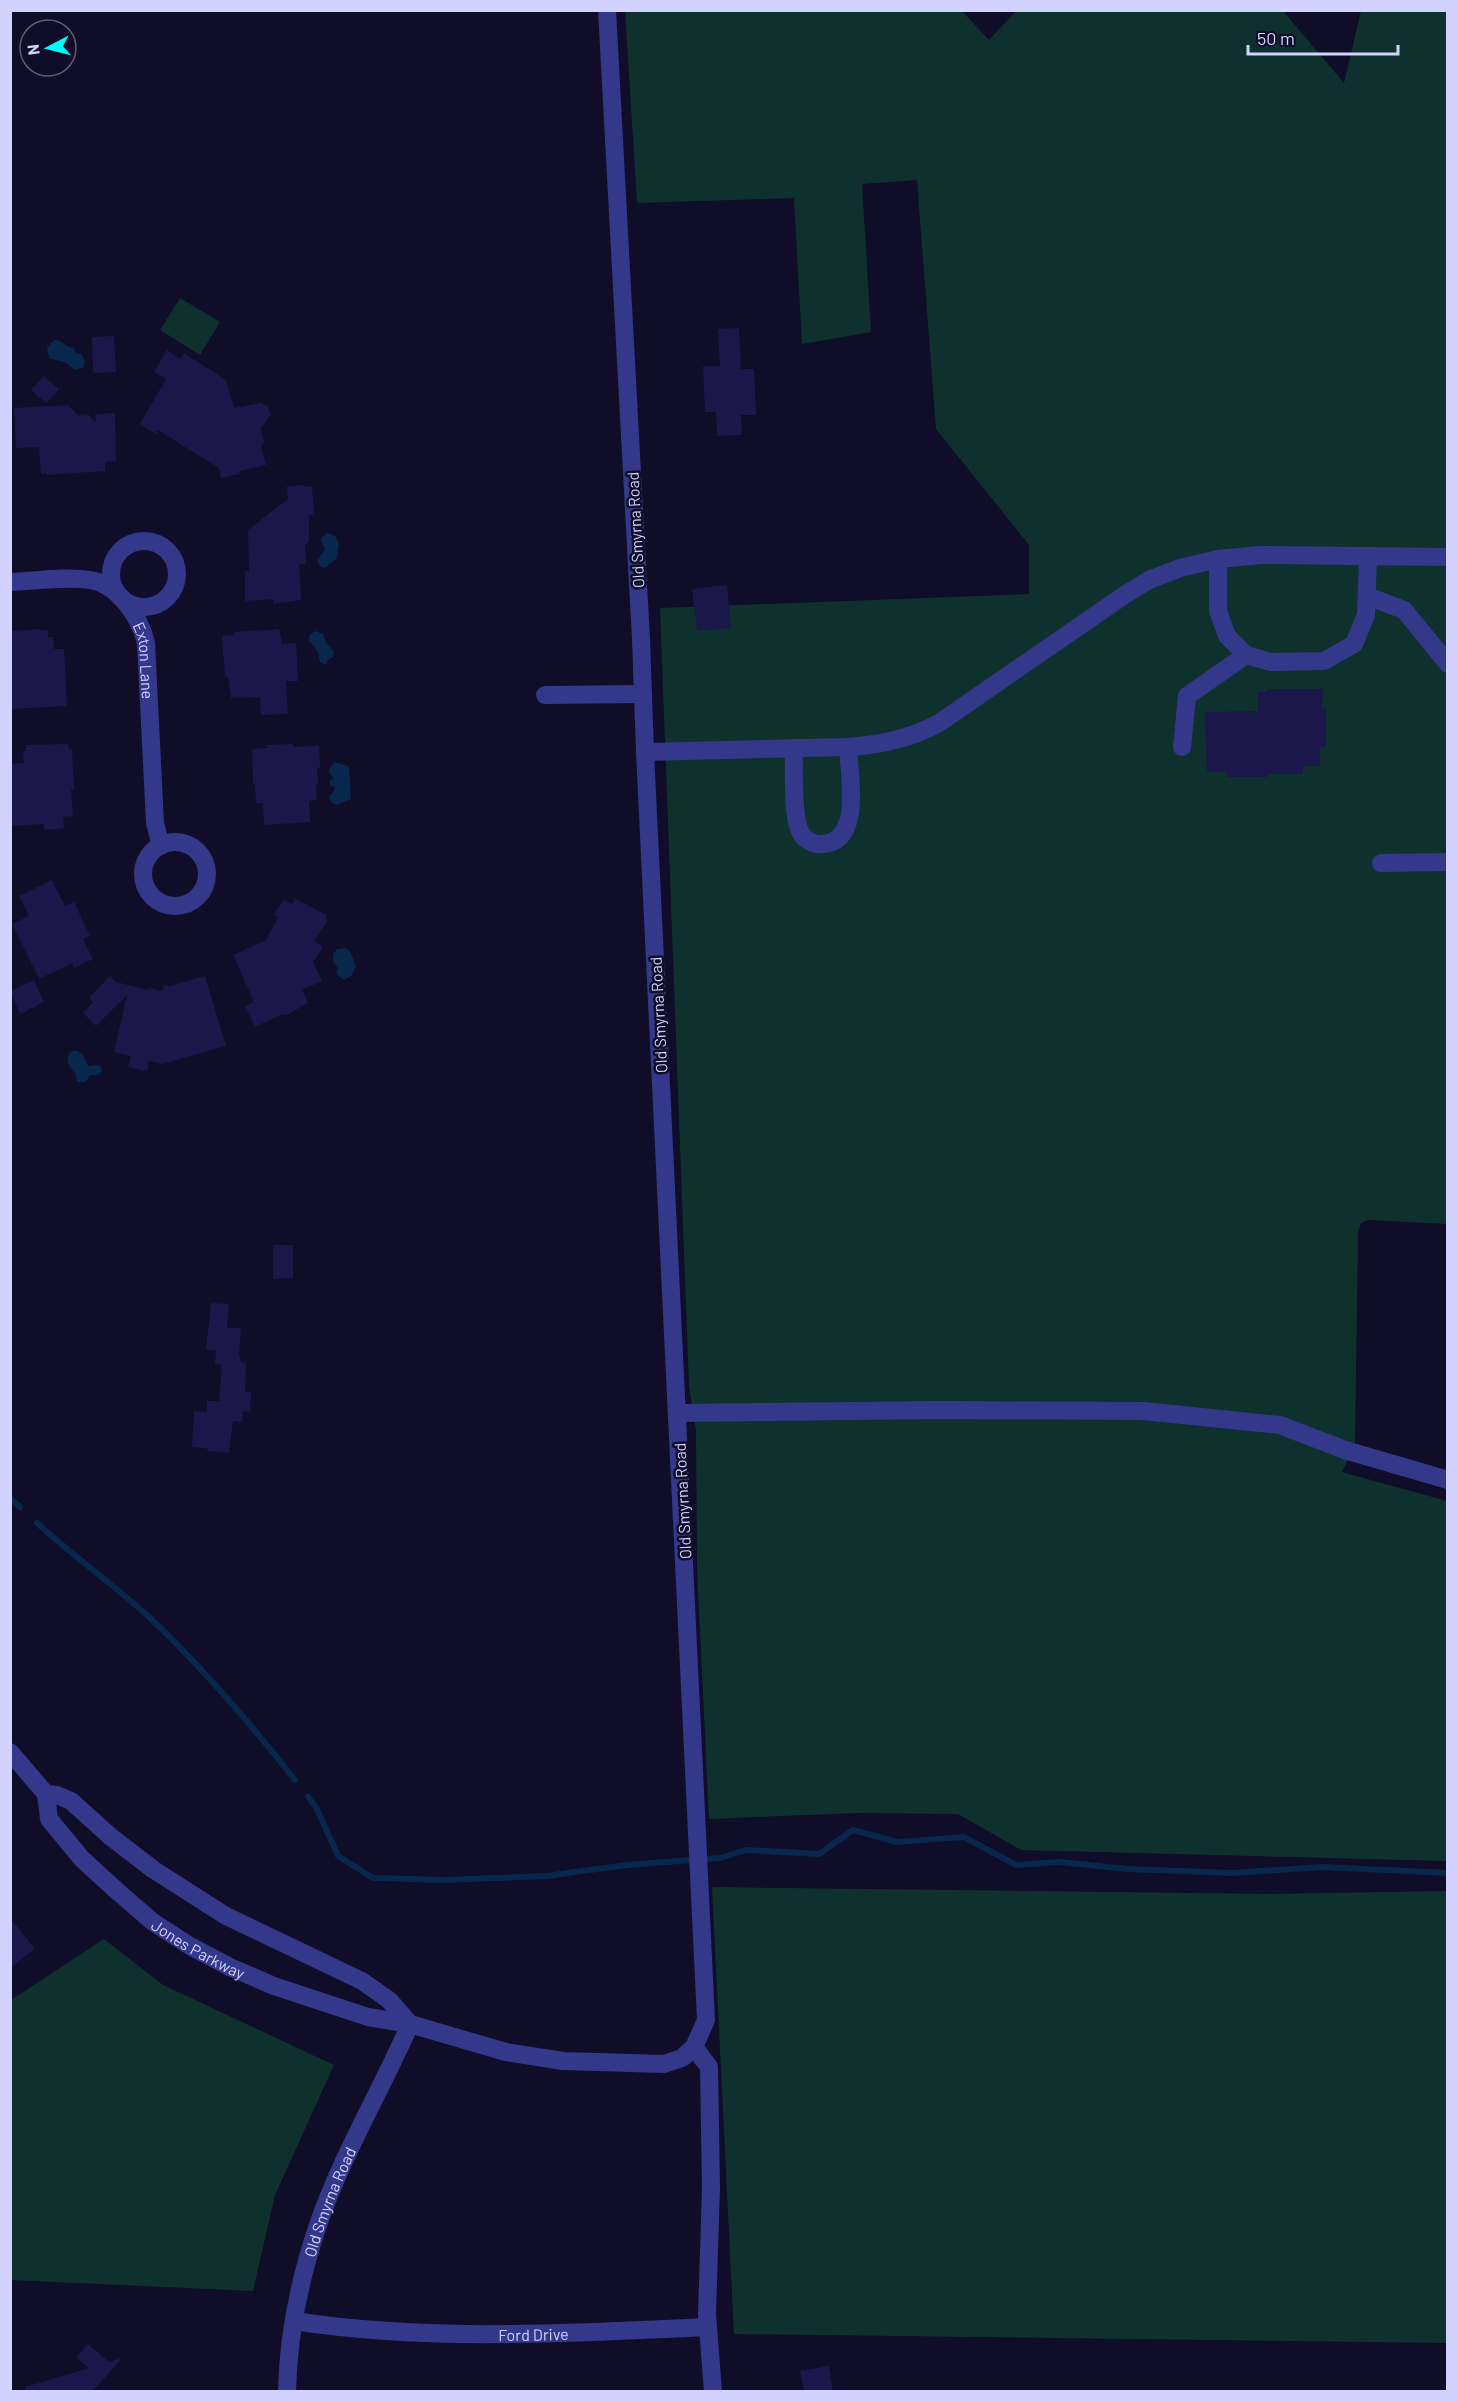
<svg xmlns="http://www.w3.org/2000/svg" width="1458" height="2402" viewBox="0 0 1458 2402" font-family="Barlow,sans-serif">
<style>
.green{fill:#0f312d}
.water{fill:#07274c}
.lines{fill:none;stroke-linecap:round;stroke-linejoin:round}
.stream{stroke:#07274c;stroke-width:6}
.building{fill:#1c174a}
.minor{stroke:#33388a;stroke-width:18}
.labels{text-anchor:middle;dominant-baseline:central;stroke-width:5;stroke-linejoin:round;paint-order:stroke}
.street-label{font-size:16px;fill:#d3d2ff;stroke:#0f0d27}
</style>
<rect width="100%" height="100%" fill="#0f0d27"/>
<!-- green -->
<path class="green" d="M625,11H962L989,40L1016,11H1283L1344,83L1361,11H1447V1224L1368,1220L1361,1223L1358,1232L1355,1445L1342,1472L1447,1501V1861L1021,1850L958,1814L858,1813L709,1819L697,1568L696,1430L689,1387L660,608L1029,594V545L936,429L917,180L862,184L871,332L802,344L794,198L637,203Z
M180,298L220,322L200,355L160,330Z
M712,1887L1270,1894L1447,1891V2343L734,2334Z
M104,1939L163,1985L334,2065L275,2195L253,2291L11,2280V2000Z"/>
<!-- water -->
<path class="water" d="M54,340C63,339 65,348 74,348L76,353L81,354L85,361L83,368L75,370L66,363L49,358L47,348Z
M327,533L335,536L339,544L337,558L325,568L320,566L317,561L325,549L320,539Z
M316,631L323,634L326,642L334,652L333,657L328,660L326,665L320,662L318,653L309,640L310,634Z
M334,762L349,766L351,799L337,805L332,803L329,797L335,789L334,786H330L329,780L334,779L328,771Z
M346,948L350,951L356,966L351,976L344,980L336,974L338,968L333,962V954L337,949Z
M75,1050L83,1054L88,1066L97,1065L101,1067L102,1071L99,1075H90L86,1082H77L76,1075C71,1067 64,1062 70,1052Z"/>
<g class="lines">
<!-- stream -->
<path class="stream" d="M10,1498L20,1507
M37,1523C73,1556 113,1584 149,1617C202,1667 250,1723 295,1780
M308,1797L316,1807L338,1856L373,1878L445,1880L546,1876L627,1865L720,1858L746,1850L819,1854L853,1830L897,1842L964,1837L1016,1865L1060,1862L1127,1869L1233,1873L1322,1867L1448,1873"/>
</g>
<!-- building -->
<path class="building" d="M739,328L741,369H754L756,415H741L742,435L717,436L716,412H705L703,366H720L718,329Z
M114,336L116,372L93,373L92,337Z
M167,350L180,359L184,353L226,380L234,408L261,403L268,407L271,414L261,428L264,443L261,446L266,465L239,471L240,474L221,478L219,468L158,430L156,434L140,424L166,379L154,372Z
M44,376L59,389L46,403L31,390Z
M68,405L78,415L87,414L96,423L95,414L115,413L116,461L105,462V471L47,475L46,473L41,474L39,447L16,448L14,408Z
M304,485V487L312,486L314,515H309V542L305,545L306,564H299L301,600L273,604V599L245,601V571H249L248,530L288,499L287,486Z
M727,585L731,628L697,631L692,589Z
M36,629L48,630V637H53L54,649H64L67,706L10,709L11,631Z
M279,629L282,644L296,643L298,681H286L288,714L261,715L260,697L231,698L228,677H225L222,636L234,635V632Z
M1267,689H1323L1322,708H1326V747H1320V766H1303V774H1268V777H1227V772H1207L1205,712L1258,711V692H1267Z
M68,744L69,749H72L74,790H71L73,816L63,817L64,828L44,830V824L10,826V764L24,763L23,751H26V745Z
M293,744L294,747L319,746L320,768H317L318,784H316L317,800L309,801L310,822L264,825L263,803H256L255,784H253L252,749L267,748V745Z
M52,880L65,906L74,902L90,936L83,939L93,959L74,968L72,963L39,979L12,924L29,916L19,896Z
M295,898L326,915L327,922L314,941L323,947L313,962L322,981L302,990L308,1003L285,1016L282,1014L255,1027L245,1006L254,1002L233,955L266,940L278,918L274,915L284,899L292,904Z
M110,976L116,982L148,990L149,988L162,991L164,985L170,986L205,976L226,1046L162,1064L149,1061L147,1071L128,1067L131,1056L114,1052L127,995L96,1026L83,1013L93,1002L89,998Z
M34,980L44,1002L20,1014L10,991Z
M273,1245H293V1278L273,1279Z
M211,1303L229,1304L227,1328H241L239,1355L241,1362L246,1363L245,1392H251L250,1412L243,1411L242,1422L233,1421L229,1453L209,1451L206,1448L192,1447L194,1411L207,1412V1401H219L222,1364H215L216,1350H206Z
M10,1918L35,1949L10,1968Z
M88,2344L109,2362L122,2358L93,2391H25V2387L89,2368L76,2357Z
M829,2366L833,2391H804L800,2371Z"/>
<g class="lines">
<!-- minor -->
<g class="minor">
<circle cx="144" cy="574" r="33"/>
<path d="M1218,559V611L1227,636L1246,655L1271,662L1324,661L1354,644L1366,615L1368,556"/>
<path id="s1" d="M10,582C34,581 68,576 90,580C118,584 140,617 146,643L155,823L161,846"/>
<path d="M1367,596L1404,610L1448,664"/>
<path d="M545,695L643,694"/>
<path d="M1182,747L1187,696L1246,655"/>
<path d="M794,748C794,768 792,815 800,831C803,840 814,845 823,844C863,841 849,775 848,747"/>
<path d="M645,752L848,747C881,745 910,739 939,723L1126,594L1149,580L1180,568L1218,559L1261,555L1448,557"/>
<circle cx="175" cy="874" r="32"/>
<path d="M1381,863L1448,862"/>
<path d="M678,1413L941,1410L1144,1411L1280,1425L1345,1450L1448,1480"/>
<path id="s2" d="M10,1752L46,1794L49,1819L82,1859L117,1891L153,1922L190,1946L230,1967L274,1986L368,2017L410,2024L506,2052L563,2061L664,2064L682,2058L694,2047L706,2020L645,752L641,639L607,10"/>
<path d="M46,1794L57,1795L71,1801L111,1837L154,1870L226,1916L362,1981L389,2000L410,2024"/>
<path d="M694,2047L709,2067L711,2188L707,2314L713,2392"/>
<path id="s3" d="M294,2321C431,2342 570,2333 708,2327"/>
<path id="s4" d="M287,2392C288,2335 300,2278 318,2225C342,2155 381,2091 410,2024"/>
</g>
</g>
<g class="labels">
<!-- street labels -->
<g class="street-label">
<text transform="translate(635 530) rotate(-93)">Old Smyrna Road</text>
<text stroke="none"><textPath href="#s1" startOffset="186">Exton Lane</textPath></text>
<text transform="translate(658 1015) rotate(-93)">Old Smyrna Road</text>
<text transform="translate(682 1501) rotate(-93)">Old Smyrna Road</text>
<text stroke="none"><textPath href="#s2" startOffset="280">Jones Parkway</textPath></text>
<text stroke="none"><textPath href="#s4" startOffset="196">Old Smyrna Road</textPath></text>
<text stroke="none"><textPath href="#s3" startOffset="240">Ford Drive</textPath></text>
</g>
</g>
<!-- border -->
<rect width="1458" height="2402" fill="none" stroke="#d3d2ff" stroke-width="24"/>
<!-- north arrow -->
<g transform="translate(48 48) rotate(263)"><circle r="28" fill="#0f0d27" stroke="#5d5c7d" stroke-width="1.5"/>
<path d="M0-4.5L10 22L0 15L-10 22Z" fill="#00fdfd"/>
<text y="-9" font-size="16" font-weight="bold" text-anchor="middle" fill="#d3d2ff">N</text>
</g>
<!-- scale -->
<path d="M1248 45v9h150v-9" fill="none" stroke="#d3d2ff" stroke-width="3"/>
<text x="1257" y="45" font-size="18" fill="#d3d2ff" stroke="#0f0d27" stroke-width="4.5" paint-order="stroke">50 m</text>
</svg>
